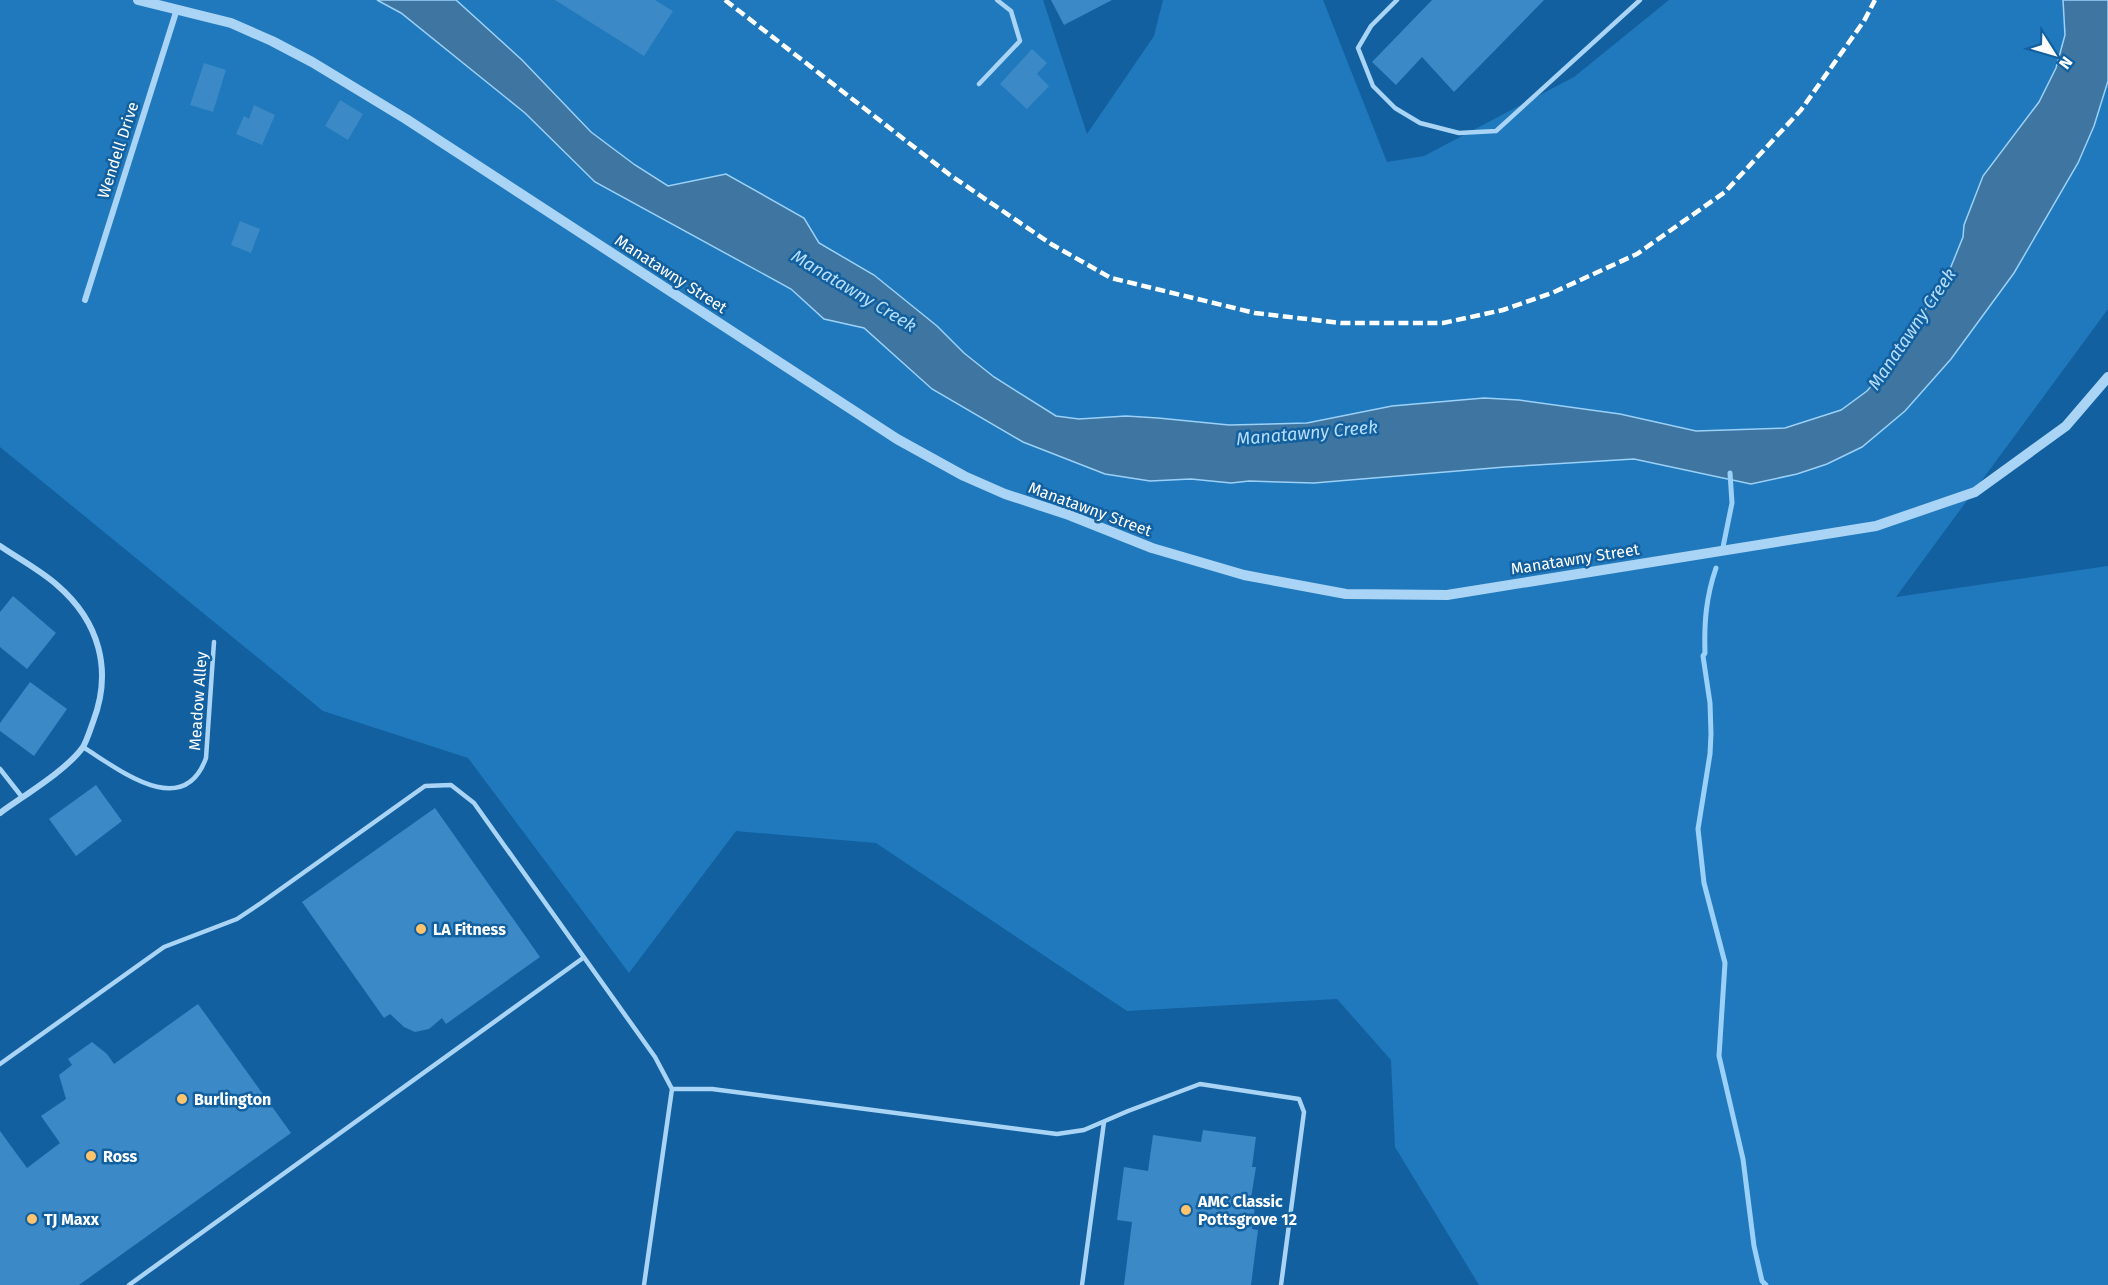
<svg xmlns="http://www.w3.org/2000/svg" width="2108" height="1285" viewBox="0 0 2108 1285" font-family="'Fira Sans',sans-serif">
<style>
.green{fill:#2079bc}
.water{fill:#3e75a1;stroke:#9bd1f8;stroke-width:1.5}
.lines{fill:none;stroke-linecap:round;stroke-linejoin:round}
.stream{stroke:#9bd1f8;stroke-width:5}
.building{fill:#3b89c6}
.service{stroke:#a9d4f5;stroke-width:4.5}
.minor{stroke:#a9d4f5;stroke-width:6}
.tertiary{stroke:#a9d4f5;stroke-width:10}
.rail{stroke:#fff;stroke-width:4.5;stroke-dasharray:10 4.5;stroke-linecap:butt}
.poi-dot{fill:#ffc46c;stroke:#12609f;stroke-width:2}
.labels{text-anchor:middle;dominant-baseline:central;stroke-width:5;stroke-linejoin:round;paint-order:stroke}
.street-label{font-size:16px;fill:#fff;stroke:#12609f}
.poi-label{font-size:16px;font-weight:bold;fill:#fff;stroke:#12609f;text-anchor:start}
.water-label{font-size:18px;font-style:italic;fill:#b6ddfb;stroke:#12609f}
</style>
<rect width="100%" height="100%" fill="#12609f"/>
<!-- green -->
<path class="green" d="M0,0H1043L1087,134L1154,36L1163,0H1323L1387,162L1424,156L1574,77L1669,0H2108V309L1896,597L2108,566V1285H1479L1395,1147L1391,1060L1337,999L1127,1011L876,843L736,831L629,973L468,758L323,711L0,447Z"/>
<!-- water -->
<path class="water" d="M377,0H456L522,60L591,132L635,165L668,186L726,174L804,218L819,243L874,275L937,326L964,353L994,377L1056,416L1079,419L1126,416L1158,418L1229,425L1307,423L1392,406L1484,398L1519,400L1620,414L1696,431L1785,428L1841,410L1867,391L1881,375L1946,279L1963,237L1964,225L1983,176L2039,102L2056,68L2065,35L2063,0H2108V81L2094,126L2078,163L2014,273L1951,359L1905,411L1862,447L1827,464L1797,474L1751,484L1634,459L1505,467L1314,483L1249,481L1231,483L1191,479L1150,481L1105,474L1023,442L932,389L864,328L824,319L791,289L595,182L525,113L401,13Z"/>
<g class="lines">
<!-- stream -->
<path class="stream" d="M1723,547L1732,503L1730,473
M1716,568C1706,597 1704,623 1705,653L1703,656L1710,703L1711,734L1710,754L1698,829L1704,883L1725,963L1719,1056L1743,1159L1754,1246L1762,1281L1766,1285"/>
</g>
<!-- building -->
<path class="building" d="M555,0H655L673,11L644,56Z
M1051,0H1112L1064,25Z
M1432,0H1544L1454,92L1422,57L1396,85L1372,62Z
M1032,49L1047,63L1037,74L1049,86L1027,109L1000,84Z
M204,63L226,70L213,112L190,105Z
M340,100L363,114L348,140L325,126Z
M254,105L275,115L262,145L236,134L244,116L249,119Z
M240,221L260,229L251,253L231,245Z
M13,596L56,633L27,669L0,647V612Z
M30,682L67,709L34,756L0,731V723Z
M96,785L122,821L76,856L49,819Z
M435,808L540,957L446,1024L442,1018L429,1029L415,1032L404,1027L390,1014L384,1018L302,902Z
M198,1004L291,1133L79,1285H0V1131L27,1168L60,1143L41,1116L66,1099L59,1075L72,1065L68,1059L92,1042L107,1054L114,1064Z
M1203,1130L1256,1137L1252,1167H1256L1251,1198L1256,1199L1252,1229L1258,1230L1251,1285H1124L1132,1222L1117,1220L1124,1167L1148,1171L1153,1135L1201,1142Z"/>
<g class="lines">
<!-- service -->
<path class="service" d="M1397,0L1371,26L1358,48L1373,86L1395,108L1420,123L1459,133L1496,131L1640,0
M979,84L1020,41L1011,11L997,0
M83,747C117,768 183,822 206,758L214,642
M0,769L22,797
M0,1064L164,947L237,919L261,903L425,786L451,785L474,803L655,1057L672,1089L644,1285
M672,1089H712L1057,1134L1084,1130L1128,1111L1200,1084L1299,1099L1304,1112L1281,1285
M129,1285L583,958
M1082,1285L1104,1122"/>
<!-- minor -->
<path class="minor" d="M85,300L177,9
M0,546C19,559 40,570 57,585C99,621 113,670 93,722C90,730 87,740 83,747C67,770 23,796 0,813"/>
<!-- tertiary -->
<path class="tertiary" d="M138,0L231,23L272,41L312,62L406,119L897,439L964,476L1005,494L1069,515L1152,548L1244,575L1346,594L1447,595L1876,526L1975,492L2066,426L2108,377"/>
<!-- rail -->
<path class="rail" d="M725,0L950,175L1051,244L1111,278L1255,313L1341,323H1443L1503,310L1552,293L1637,254L1725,192L1801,110L1864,21L1875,0"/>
</g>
<!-- markers -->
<g class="poi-dot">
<circle cx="421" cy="929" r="6"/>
<circle cx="182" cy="1099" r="6"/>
<circle cx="91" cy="1156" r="6"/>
<circle cx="1186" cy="1210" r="6"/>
<circle cx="32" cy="1219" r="6"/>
</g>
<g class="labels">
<!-- street labels -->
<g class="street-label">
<text transform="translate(118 150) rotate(-72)">Wendell Drive</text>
<text transform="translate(671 274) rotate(33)">Manatawny Street</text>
<text transform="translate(1090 509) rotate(20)">Manatawny Street</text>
<text transform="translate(1575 559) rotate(-9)">Manatawny Street</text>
<text transform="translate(198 701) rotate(-86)">Meadow Alley</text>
</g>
<!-- poi labels -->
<g class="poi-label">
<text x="433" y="929">LA Fitness</text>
<text x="194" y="1099">Burlington</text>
<text x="103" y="1156">Ross</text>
<text x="1198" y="1201">AMC Classic<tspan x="1198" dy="18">Pottsgrove 12</tspan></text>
<text x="44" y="1219">TJ Maxx</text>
</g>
<!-- water labels -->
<g class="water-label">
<text transform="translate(854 291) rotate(31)">Manatawny Creek</text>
<text transform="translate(1912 329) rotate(-56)">Manatawny Creek</text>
<text transform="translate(1307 433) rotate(-5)">Manatawny Creek</text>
</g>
</g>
<!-- north arrow -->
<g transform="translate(2054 54) rotate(127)" stroke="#12609f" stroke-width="4.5" paint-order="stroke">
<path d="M0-4.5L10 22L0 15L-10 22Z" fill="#ffffff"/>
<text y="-9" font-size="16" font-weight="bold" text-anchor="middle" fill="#ffffff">N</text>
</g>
</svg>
